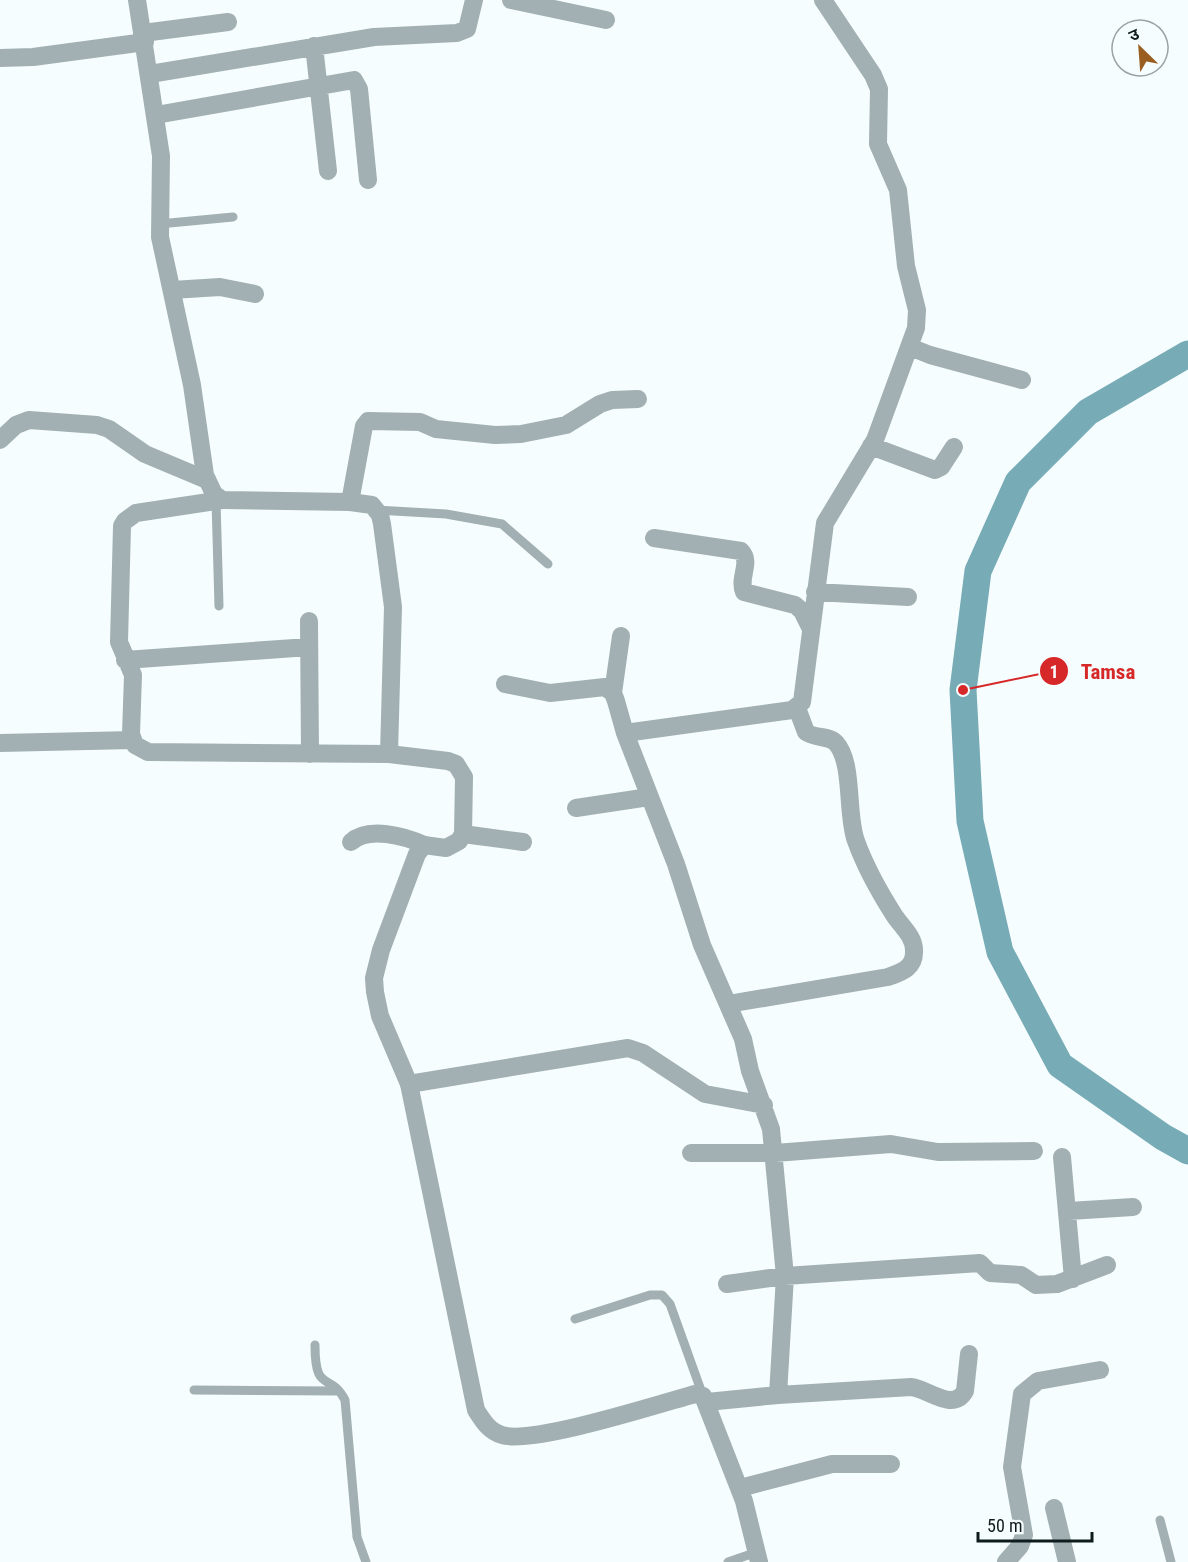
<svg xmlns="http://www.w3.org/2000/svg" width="1188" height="1562" viewBox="0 0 1188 1562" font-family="'Roboto Condensed','Noto Sans Devanagari',sans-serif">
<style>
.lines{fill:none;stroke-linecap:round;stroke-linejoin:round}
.river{stroke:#77abb6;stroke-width:27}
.service{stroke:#a2b0b3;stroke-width:9}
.minor{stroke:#a2b0b3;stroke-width:18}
.tertiary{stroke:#a2b0b3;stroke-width:18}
.leader{fill:none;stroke:#d62828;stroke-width:2}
.callout-dot{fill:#d62828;stroke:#f6fdfe;stroke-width:2}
.mark-label{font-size:18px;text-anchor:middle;font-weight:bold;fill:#fff}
.callout-label{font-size:21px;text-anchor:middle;font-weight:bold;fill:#d62828;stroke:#f6fdfe;stroke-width:4.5;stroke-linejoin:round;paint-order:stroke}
</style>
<rect width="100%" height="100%" fill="#f6fdfe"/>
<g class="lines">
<!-- river -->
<path class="river" d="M1188,354L1088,412L1018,482L978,571L963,690L970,821L1000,952L1060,1065L1163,1137L1188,1151"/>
<!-- service -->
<path class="service" d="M159,224L233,217
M216,501L219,606
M376,510L446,514L502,524L548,564
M575,1319L650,1295H662L670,1304L703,1396
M315,1345C315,1395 330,1371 345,1400L357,1537L366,1562
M194,1390L336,1391
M1160,1520L1171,1562
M728,1562L757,1552"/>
<!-- minor -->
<path class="minor" d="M511,0L606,20
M143,33L228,22
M314,46L328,171
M0,58L33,57L145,42
M150,74L374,37L457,33L467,29L474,0
M156,115L354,80L359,89L368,180
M172,290L220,287L255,294
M910,347L930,355L1022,380
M0,440L16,425L29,420L97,425L109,429L145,454L207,480
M871,446L935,470L941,467L954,447
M222,500L136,513L125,521L122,526L119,642L133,675L131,734L135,745L148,752L389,754
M350,502L364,426L368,421L420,422L436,429L495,435L521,434L566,425L600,404L612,400L638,399
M654,538L741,551C752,562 738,578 744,592L795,605L802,611L810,627
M815,592L908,597
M309,621L310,754
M125,660L309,647
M505,684L550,693L605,687L613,693L616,701L625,733L676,864L702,945L743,1039L750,1071L771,1129L785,1276L778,1395
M613,693L621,636
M625,733L792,710L802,702L825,523L875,440L916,328L917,310L906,266L898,190L878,144L879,89L873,75L823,0
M0,743L133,740
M576,808L649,797
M463,834L523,842
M351,842C368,826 405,836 424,845
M728,1004L888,977C902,972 915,968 914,950C914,936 901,926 894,915C880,893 865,866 856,841C846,815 854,763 836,743C829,735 815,739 806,732L797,708
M409,1084L628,1048L643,1053L705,1094L764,1105
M691,1153H775L891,1144L938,1152L1034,1151
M1062,1157L1073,1279
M1069,1211L1133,1207
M727,1284L785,1276L980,1263L990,1273L1021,1275L1036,1285L1057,1284L1107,1265
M707,1402L778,1395L911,1387C927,1388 953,1413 965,1391L969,1354
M740,1488L832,1464H891
M1054,1508L1067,1562
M1006,1562L1020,1546L1024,1535L1012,1467L1022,1394L1038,1381L1100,1370"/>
<!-- tertiary -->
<path class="tertiary" d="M137,0L161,156L160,237L192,385L205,475L214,494L222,500L350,502L372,505L380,515L382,524L393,607L389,754L448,761L456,764L464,777L463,834L459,841L446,848L424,845L417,854L381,950L374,978L375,992L380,1016L409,1084L476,1410C483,1421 489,1431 502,1435C531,1445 659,1404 695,1394L703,1396L744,1501L759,1562"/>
</g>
<!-- callouts -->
<path class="leader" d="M963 690L1054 671"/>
<g class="callout-dot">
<circle cx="963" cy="690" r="6"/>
<circle cx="1054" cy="671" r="15"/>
</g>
<g class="mark-label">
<text x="1054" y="678">1</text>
</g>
<g class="callout-label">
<text x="1108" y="679">Tamsa</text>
</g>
<!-- north arrow -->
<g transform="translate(1140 48) rotate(335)"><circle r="28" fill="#f6fdfe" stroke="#9aa3a4" stroke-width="1.5"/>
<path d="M0-4.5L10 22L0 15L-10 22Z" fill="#9a5e21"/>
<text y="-9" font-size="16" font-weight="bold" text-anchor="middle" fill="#0f1c1e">उ</text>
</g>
<!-- scale -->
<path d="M978 1532v9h114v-9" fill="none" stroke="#0f1c1e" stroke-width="3"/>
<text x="987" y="1532" font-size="18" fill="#0f1c1e" stroke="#f6fdfe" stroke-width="4.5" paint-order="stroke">50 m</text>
</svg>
